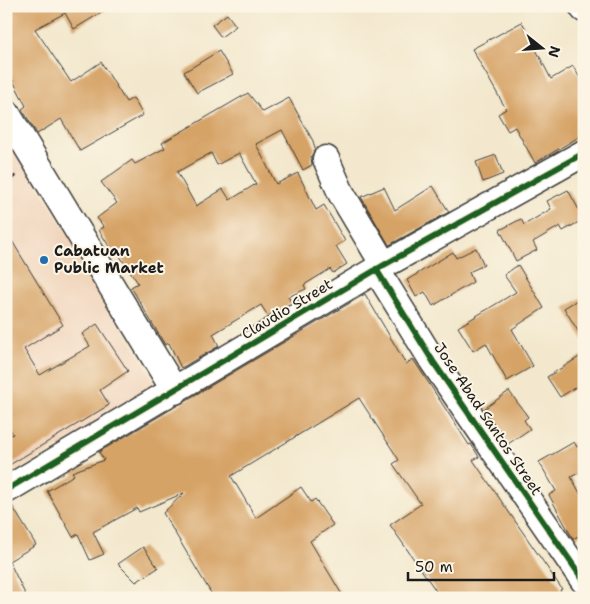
<svg xmlns="http://www.w3.org/2000/svg" width="590" height="604" viewBox="0 0 590 604" font-family="'Shantell Sans',sans-serif">
<style>
.built{fill:#f1d5bd}
.building{fill:#d6a366;fill-rule:evenodd}
.lines{fill:none;stroke-linecap:round;stroke-linejoin:round}
.minor-casing{stroke:#3c3b37;stroke-width:29}
.path{stroke:#3c3b37;stroke-width:3;stroke-dasharray:4 4;stroke-linecap:butt}
.minor{stroke:#fff;stroke-width:26}
.cycleway-casing{stroke:#fcf5e5;stroke-width:9}
.cycleway{stroke:#1b5e20;stroke-width:6}
.poi-dot{fill:#1f6fb2;stroke:#fcf5e5;stroke-width:2}
.labels{text-anchor:middle;dominant-baseline:central;stroke-width:4;stroke-linejoin:round;paint-order:stroke}
.poi-label{font-size:15px;font-weight:bold;fill:#1c1c1c;stroke:#fcf5e5;text-anchor:start}
.street-label{font-size:15px;fill:#1c1c1c;stroke:#fcf5e5}
</style>
<rect width="100%" height="100%" fill="#fcf5e5"/>
<filter id="ink" filterUnits="userSpaceOnUse"><feTurbulence type="fractalNoise" baseFrequency=".02" numOctaves="2"/><feDisplacementMap in="SourceGraphic" scale="10" xChannelSelector="R" yChannelSelector="G"/><feConvolveMatrix kernelMatrix="1 2 1 2 8 2 1 2 1" color-interpolation-filters="sRGB"/></filter>
<filter id="wash" filterUnits="userSpaceOnUse"><feTurbulence type="fractalNoise" baseFrequency=".0096" numOctaves="4" result="noise"/><feDisplacementMap in="SourceGraphic" scale="20" xChannelSelector="R" yChannelSelector="G"/><feGaussianBlur stdDeviation="1.12" result="paint"/><feColorMatrix in="noise" values="0 0 0 0 0 0 0 0 0 0 0 0 0 0 0 0 0 1.4 0 .05"/><feComposite in="paint" operator="in"/></filter>
<g filter="url(#wash)">
<rect width="100%" height="100%" fill="#f3e8cd"/>
<!-- built -->
<path class="built" d="M6,130L159,389L6,477Z"/>
<g id="blocks">
<!-- building -->
<path class="building" d="M12,6H112L74,29L65,13L35,29L71,82L101,62L126,102L133,98L143,115L80,151L61,119L37,134L22,109L26,106L6,67V10Z
M227,14L236,26L221,37L212,25Z
M522,22L551,79L573,66L584,85V134L535,163L515,127L508,131L498,114L506,109L472,49Z
M219,51L233,74L197,93L184,72Z
M248,93L263,112L289,98L313,141L315,149L311,157L312,165L303,170L282,130L256,144L276,184L298,173L316,210L324,205L345,241L336,246L347,264L333,273L330,269L304,285L306,289L288,297L292,303L268,316L261,305L213,334L219,346L181,368L169,343L165,345L131,287L138,283L115,249L112,251L99,230L104,227L97,218L117,203L101,182L132,160L135,164L165,148L162,143ZM211,153L217,165L239,153L256,184L230,200L223,189L196,206L177,172Z
M496,155L503,174L483,182L476,162Z
M433,186L449,212L389,245L361,197L384,187L395,210Z
M568,190L584,219L563,231L560,226L533,242L537,250L516,261L500,230L521,219L524,225L551,209L547,201Z
M6,231L63,325L24,349L40,375L90,346L82,334L97,324L128,371L100,390L109,405L6,467V437L13,434L6,423Z
M476,248L484,265L469,272L473,282L433,306L425,292L416,297L407,280L453,252L456,258Z
M518,265L544,308L512,329L533,366L507,381L486,343L473,351L458,327L516,292L504,275Z
M365,294L406,364L413,359L469,445L471,444L479,457L473,460L562,589L560,590L565,598H441L390,525L421,504L393,464L399,460L359,398L231,476L256,518L301,487L311,502L315,499L333,525L310,541L344,598H214L163,513L184,493L139,512L137,508L93,532L104,554L90,560L78,534L73,537L47,491L74,475L72,472L104,460L99,452Z
M584,296V341L564,308Z
M584,354V382L560,397L547,377Z
M509,391L528,417L524,420L530,429L508,444L484,409Z
M574,442L577,447L584,443V470L571,477L584,500V533L573,539L549,495L556,491L539,462Z
M11,504L36,545L9,561L27,598H9L6,591V505Z
M143,547L158,568L136,582L118,564Z"/>
</g>
</g>
<g filter="url(#ink)">
<use href="#blocks" fill-opacity="0" stroke="#3c3b37" stroke-width="1"/>
<g class="lines">
<defs>
<path id="minor" d="M582,6L584,9
M6,112L175,391
M326,159L341,193L384,265
M376,269L434,363L584,581
M6,490L384,265L584,153"/>
</defs>
<!-- minor casing -->
<use href="#minor" class="minor-casing"/>
<!-- path -->
<path class="path" d="M6,183L18,174"/>
<!-- minor -->
<use href="#minor" class="minor"/>
<defs>
<path id="cycleway" d="M376,269L434,363L584,581
M6,490L384,265L584,153"/>
</defs>
<!-- cycleway casing -->
<use href="#cycleway" class="cycleway-casing"/>
<!-- cycleway -->
<use href="#cycleway" class="cycleway"/>
</g>
</g>
<!-- markers -->
<circle class="poi-dot" cx="44" cy="260" r="5"/>
<g class="labels">
<!-- poi labels -->
<g class="poi-label">
<text x="54" y="251">Cabatuan<tspan x="54" dy="17">Public Market</tspan></text>
</g>
<!-- street labels -->
<g class="street-label">
<text transform="translate(287 309) rotate(-31)">Claudio Street</text>
<text transform="translate(488 419) rotate(56)">Jose Abad Santos Street</text>
</g>
</g>
<!-- margin -->
<rect width="590" height="604" fill="none" stroke="#fcf5e5" stroke-width="25"/>
<!-- north arrow -->
<g transform="translate(542 48) rotate(107)" stroke="#fcf5e5" stroke-width="4" paint-order="stroke">
<path d="M0-4L9 19L0 12L-9 19Z" fill="#1c1c1c"/>
<text y="-8" font-size="14" font-weight="bold" text-anchor="middle" fill="#1c1c1c">N</text>
</g>
<!-- scale -->
<path d="M408 572v8h146v-8" fill="none" stroke="#1c1c1c" stroke-width="2.5"/>
<text x="415" y="572" font-size="15" fill="#1c1c1c" stroke="#fcf5e5" stroke-width="4" paint-order="stroke">50 m</text>
</svg>
